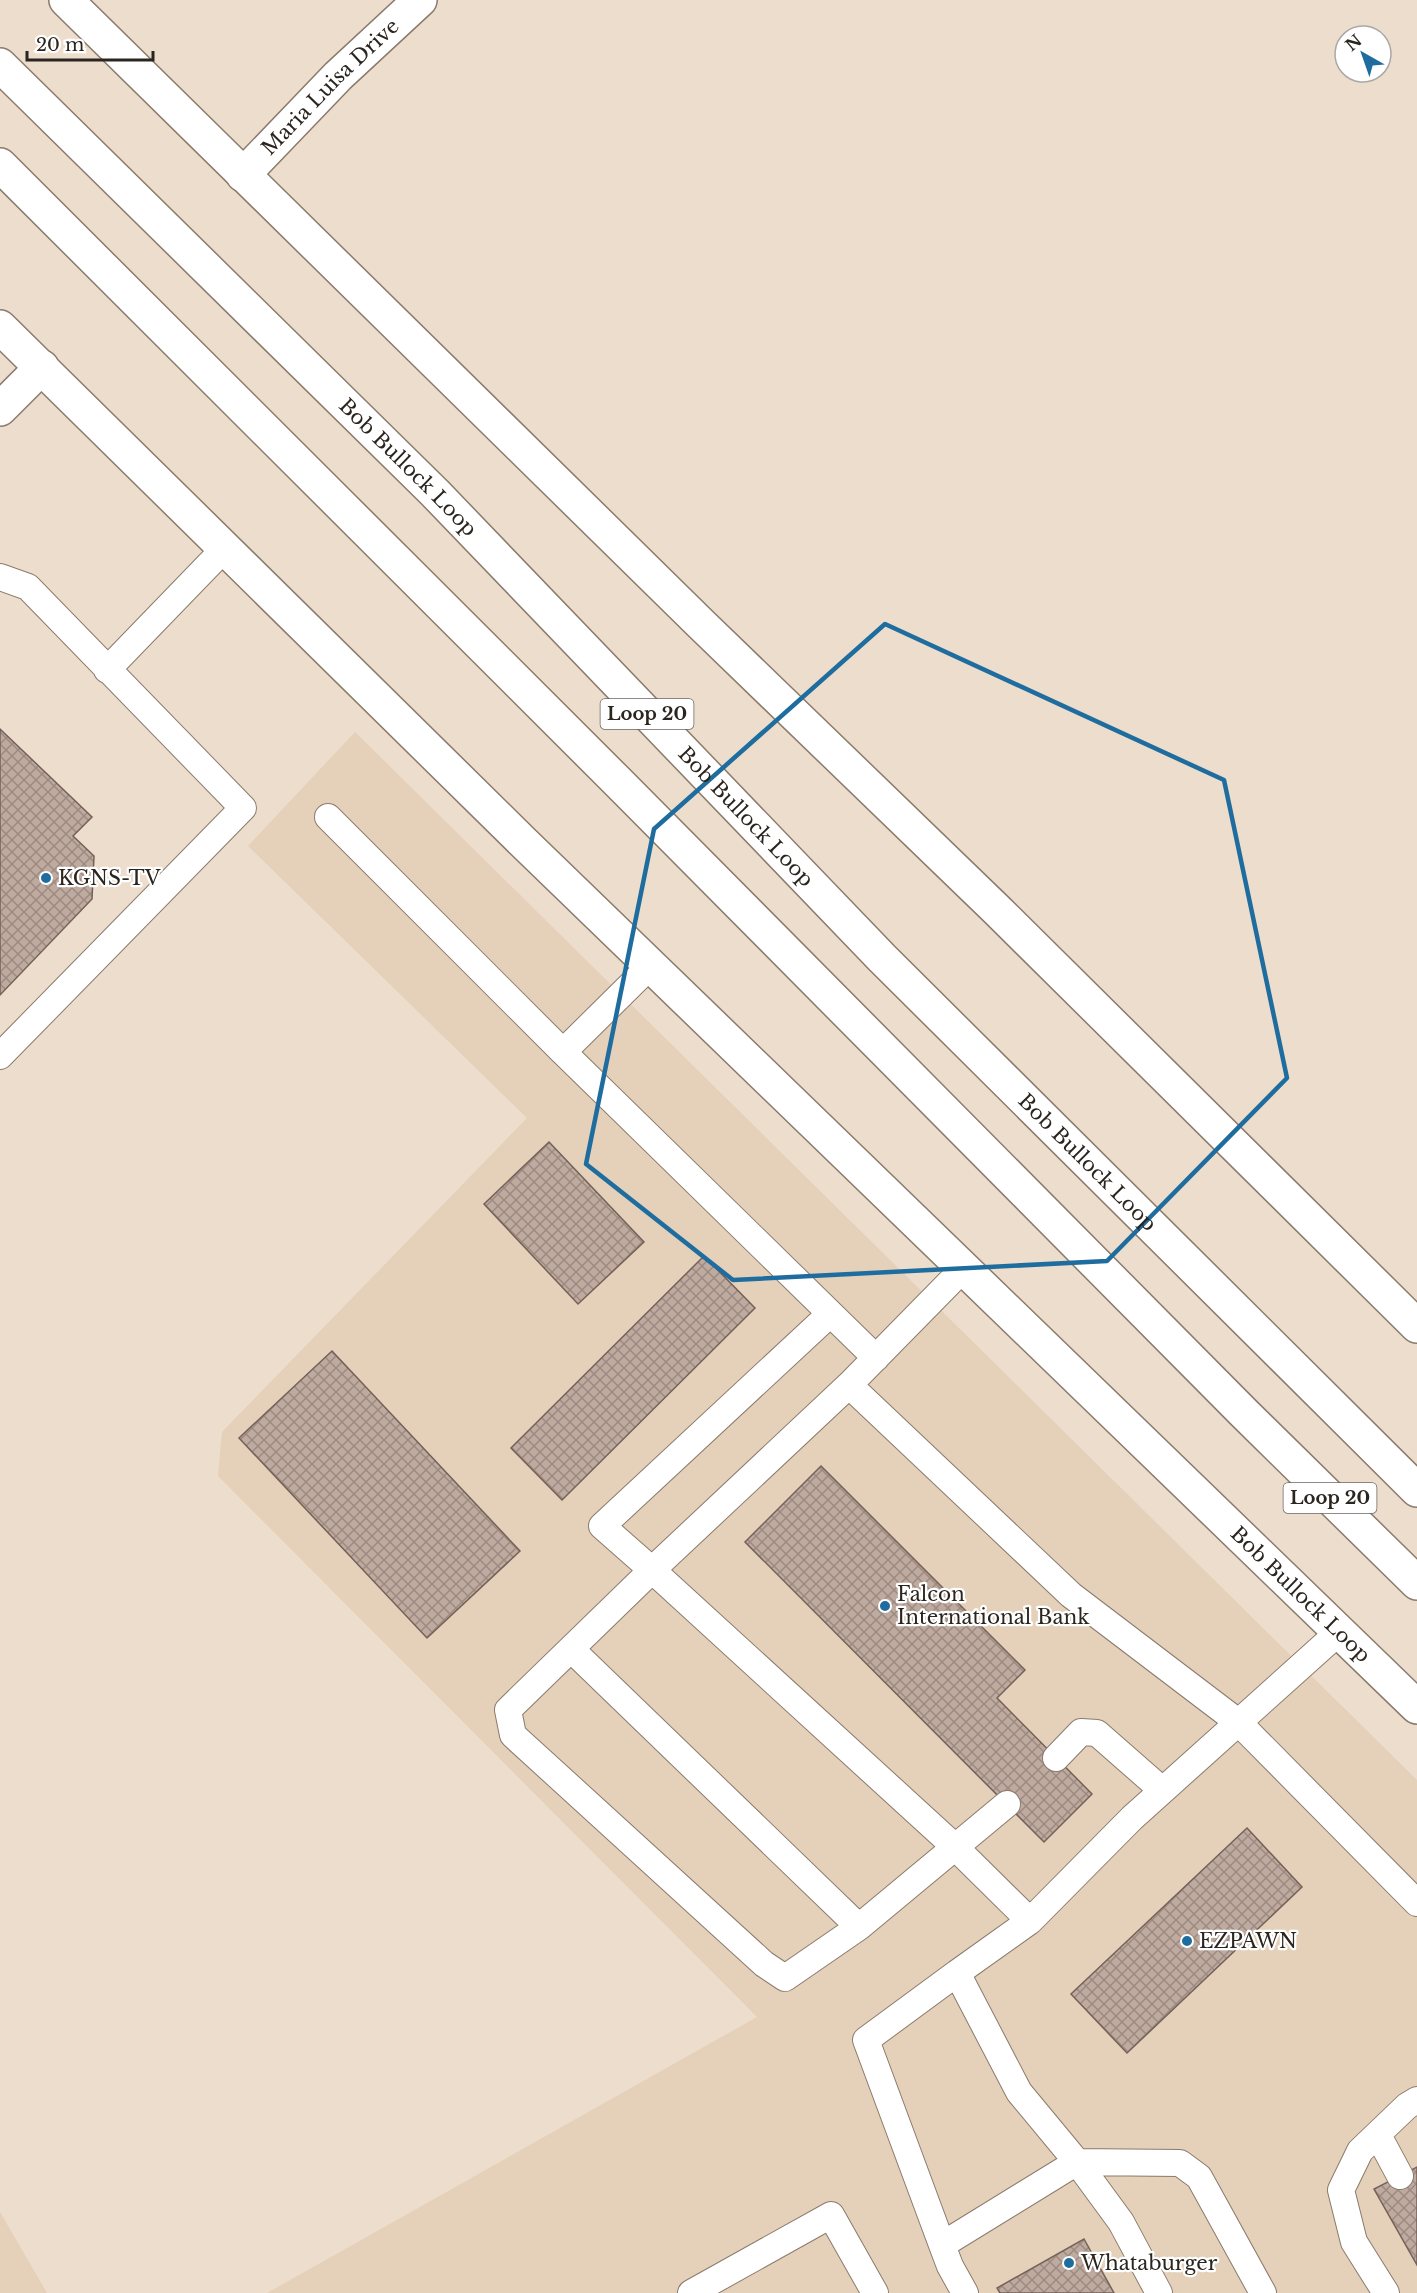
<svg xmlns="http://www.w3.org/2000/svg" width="1417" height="2293" viewBox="0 0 1417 2293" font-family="'Libre Baskerville',serif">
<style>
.built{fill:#e5d0ba}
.building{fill:url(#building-cross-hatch);stroke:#756158;stroke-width:1.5}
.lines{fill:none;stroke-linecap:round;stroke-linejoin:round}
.service-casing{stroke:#8a7b6c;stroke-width:28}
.minor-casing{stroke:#8a7b6c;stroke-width:36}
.secondary-casing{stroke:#8a7b6c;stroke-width:36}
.motorway-casing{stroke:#8a7b6c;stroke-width:36}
.service{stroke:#fff;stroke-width:26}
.minor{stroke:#fff;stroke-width:33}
.secondary{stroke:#fff;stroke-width:33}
.motorway{stroke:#fff;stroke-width:33}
.marked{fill:none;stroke:#1f6d9f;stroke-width:4.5;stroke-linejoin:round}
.poi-dot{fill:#1f6d9f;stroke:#fff;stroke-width:2}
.labels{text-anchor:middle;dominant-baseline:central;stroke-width:4.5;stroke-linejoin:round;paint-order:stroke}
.shield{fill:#fff;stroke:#6b6662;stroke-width:1.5}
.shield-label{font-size:18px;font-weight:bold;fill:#2b251f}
.street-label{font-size:20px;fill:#2b251f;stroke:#fff}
.poi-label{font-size:20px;fill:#2b251f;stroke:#fff;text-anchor:start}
</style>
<defs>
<pattern id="building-cross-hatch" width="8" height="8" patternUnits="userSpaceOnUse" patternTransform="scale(1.5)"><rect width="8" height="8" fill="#bfaa9f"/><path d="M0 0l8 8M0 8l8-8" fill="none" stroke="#9b8a81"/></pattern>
</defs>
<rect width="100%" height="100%" fill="#edddcc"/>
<!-- built -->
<path class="built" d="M355,732L1417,1780V2293H267L757,2017L218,1476L222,1432L527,1118L248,846Z
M0,2212L47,2293H0Z"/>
<!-- building -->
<path class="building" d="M0,729L92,817L73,836L94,856L92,899L0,995Z
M549,1142L644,1242L578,1304L484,1204Z
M704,1256L755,1308L562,1500L511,1448Z
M332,1351L520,1551L427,1638L239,1438Z
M821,1466L1025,1670L997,1698L1092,1794L1044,1842L745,1542Z
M1247,1828L1302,1887L1127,2053L1071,1994Z
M1417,2167V2265L1374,2189Z
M1084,2239L1114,2293H1000L997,2288Z"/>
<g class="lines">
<defs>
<path id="service" d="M0,577L28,587L243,808L0,1056
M107,670L225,548
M328,817L563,1052
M650,966L563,1052L876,1358
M963,1269L849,1385L652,1570L955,1847L1030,1921
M830,1314L602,1526L652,1570L508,1710L513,1735L764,1964L785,1978L859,1927
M849,1385L1071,1595L1238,1722L1417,1903
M571,1649L859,1927L1007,1804
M1056,1758L1081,1732L1097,1733L1162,1790
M957,1973L866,2040L942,2245L950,2266L965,2293
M1378,2135L1400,2176
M942,2245L1077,2162L1180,2163L1199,2177L1263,2293
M691,2293L831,2215L875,2293
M1159,2293L1121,2222L1077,2162L1019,2092L957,1973L1030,1921L1132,1818L1339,1632
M1386,2293L1354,2242L1341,2190L1360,2151L1407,2106L1417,2100"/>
<g id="minor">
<path id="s1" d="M243,175L338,76L420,0"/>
<path d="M0,409L42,367"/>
</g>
<g id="secondary">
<path d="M66,0L700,623L997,910L1417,1326"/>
<path id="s2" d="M0,327L523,842L1417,1707"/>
</g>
<g id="motorway">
<path id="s3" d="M0,65L435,493L882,958L1417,1490"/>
<path d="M0,165L618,782L1244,1413L1417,1583"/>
</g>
</defs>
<!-- service casing -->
<use href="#service" class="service-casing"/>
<!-- minor casing -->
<use href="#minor" class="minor-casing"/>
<!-- secondary casing -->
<use href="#secondary" class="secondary-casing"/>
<!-- motorway casing -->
<use href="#motorway" class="motorway-casing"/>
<!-- service -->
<use href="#service" class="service"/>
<!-- minor -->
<use href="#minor" class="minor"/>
<!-- secondary -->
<use href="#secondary" class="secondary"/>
<!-- motorway -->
<use href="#motorway" class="motorway"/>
</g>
<!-- marked area -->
<path class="marked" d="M885,624L1224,780L1287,1078L1107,1261L733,1280L586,1164L654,829Z"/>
<!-- markers -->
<g class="poi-dot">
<circle cx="46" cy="878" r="6"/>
<circle cx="885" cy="1606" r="6"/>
<circle cx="1187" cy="1941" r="6"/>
<circle cx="1069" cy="2263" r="6"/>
</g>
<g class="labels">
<!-- shield labels -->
<g class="shield">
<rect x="600.5" y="699" width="93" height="30" rx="4.5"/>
<rect x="1283.5" y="1483" width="93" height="30" rx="4.5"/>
</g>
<g class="shield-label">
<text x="647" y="714">Loop 20</text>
<text x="1330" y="1498">Loop 20</text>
</g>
<!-- street labels -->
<g class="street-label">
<text stroke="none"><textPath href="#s1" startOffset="124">Maria Luisa Drive</textPath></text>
<text stroke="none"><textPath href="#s3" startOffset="573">Bob Bullock Loop</textPath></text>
<text stroke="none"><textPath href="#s3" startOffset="1059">Bob Bullock Loop</textPath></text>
<text stroke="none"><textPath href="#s3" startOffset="1545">Bob Bullock Loop</textPath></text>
<text stroke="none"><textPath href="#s2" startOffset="1816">Bob Bullock Loop</textPath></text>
</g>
<!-- poi labels -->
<g class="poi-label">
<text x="58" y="878">KGNS-TV</text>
<text x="897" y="1594">Falcon<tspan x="897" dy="23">International Bank</tspan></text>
<text x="1199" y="1941">EZPAWN</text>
<text x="1081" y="2263">Whataburger</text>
</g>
</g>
<!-- north arrow -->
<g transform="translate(1363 54) rotate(320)"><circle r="28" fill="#ffffff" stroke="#aaa8a5" stroke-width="1.5"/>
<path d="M0-4.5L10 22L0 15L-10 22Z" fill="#1f6d9f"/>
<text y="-9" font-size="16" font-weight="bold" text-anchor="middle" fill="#2b251f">N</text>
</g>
<!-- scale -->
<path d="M27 51v9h126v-9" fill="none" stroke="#2b251f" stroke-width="3"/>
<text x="36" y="51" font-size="18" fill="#2b251f" stroke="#ffffff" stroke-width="4.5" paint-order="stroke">20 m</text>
</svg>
